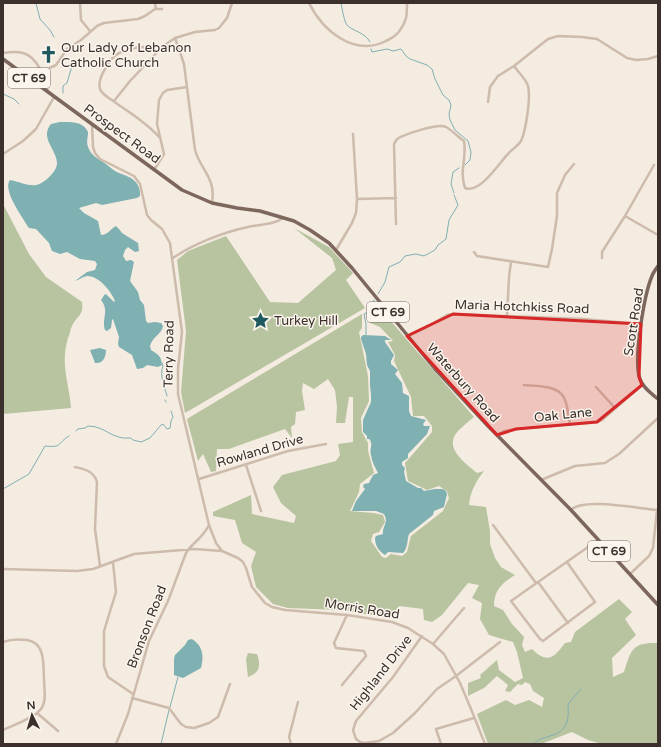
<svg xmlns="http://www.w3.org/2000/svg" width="661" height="747" viewBox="0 0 661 747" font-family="'Varela Round',sans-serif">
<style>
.green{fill:#b8c4a0}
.water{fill:#7fb0b2}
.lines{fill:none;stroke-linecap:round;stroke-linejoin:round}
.stream{stroke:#7fb0b2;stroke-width:1}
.minor{stroke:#cdbbac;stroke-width:2.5}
.major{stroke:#7d675c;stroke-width:3.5}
.marked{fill:#d62828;fill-opacity:0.2;stroke:#d62828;stroke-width:3;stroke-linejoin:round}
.labels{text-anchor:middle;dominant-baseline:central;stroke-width:3;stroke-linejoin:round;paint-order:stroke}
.shield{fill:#fbf5ee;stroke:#756b66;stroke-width:1}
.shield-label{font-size:12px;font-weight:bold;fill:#3b302b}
.poi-label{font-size:13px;fill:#3b302b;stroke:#fbf5ee;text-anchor:start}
.street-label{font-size:13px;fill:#3b302b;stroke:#fbf5ee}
</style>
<rect width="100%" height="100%" fill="#f4ebe1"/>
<!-- green -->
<path class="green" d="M3,204L29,254L46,277L82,302C84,316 77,315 72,326C70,330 70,334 68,338C60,366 69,381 71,408L3,414Z
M294,228L329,247L353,273L346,280L365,308L185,413L181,392L186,331L177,260L188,251L226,236L270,302L298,303L336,270L332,258Z
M373,311H382L474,417C469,421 464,425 459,430C442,447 464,462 477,473L484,471C476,481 470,492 469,505L486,507L490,531V544L495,558L501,567L515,575C502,583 494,590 494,606L503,610L512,624L524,637L522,645L525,652L532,649C547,664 554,658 565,643L571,642L575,632L619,599L632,612L625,619L636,635L612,658L613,677L624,672C631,650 632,642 658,643V744H602L588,740L572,732L541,744H488L477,714L506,700L515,705L529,700L542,707L544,698L533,691L530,684L525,682L522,685L518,684L510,692L505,691L508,685L497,676L484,688L468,696V683L481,678L480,675L497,660L499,670L515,682L523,678L517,652L513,642L489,635L480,619L482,603L472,598L479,585L468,583L442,615L432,622L424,620L423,609L399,606L391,618L340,610L288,608L273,604L256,587L251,566L256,552L242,543L235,520L213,516V512L251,495L252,514L294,523L296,516L281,503L273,487L282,475L336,461L340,455L338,444L353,442V397H349L345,423H336L337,407L335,390L328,379L314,389L303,383L302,391L305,410L296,412L295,424L291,427L292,438L285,429L229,449H217L216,471L211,472L203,454L198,461L187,419L362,314V328L359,332L368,376L369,401L361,418L362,432L368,443V451L374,473L360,484L359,492L350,511L373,513L383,515L385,522L379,532L373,534L371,541L382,557L386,558L391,554L402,556L407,552L411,536L443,511L449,498L447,491L439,486L427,490L408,481L405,463L432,432V426L424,416H413L411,397L394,361L395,355L388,342L393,341L380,327L368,322L367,315Z
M248,653L257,654C261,665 260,673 248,677L246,659Z"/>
<!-- water -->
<path class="water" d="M60,122C71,122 83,121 88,132C88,138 86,142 88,147C91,156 99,159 106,164C110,167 114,171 119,173C130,177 141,181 140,196L137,198L102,205L96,203L79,208L84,213L98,221L101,235C108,235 110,229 116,226L119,229L122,233L138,243L139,251L135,252L128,247L125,250L123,256L126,261L131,260L134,262L130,281L138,292L140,300L144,305L146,321L148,323L155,322L161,323L163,326C162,334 152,337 150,346L151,350C159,355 161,356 162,365L158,367L147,365L143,368L137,369L132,355L119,347L118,344L119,337L113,319L112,320L111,328L107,331L105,330C101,319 110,311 101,300L105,294L107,295L114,302L115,301C112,292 98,275 87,276C82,277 79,280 75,281L87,272L95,270L97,264L95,261L80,259L67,252L60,254L52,251L49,243L36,229L29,228C23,218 2,190 10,180C29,184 36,192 52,174C69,156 36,142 51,124Z
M363,335L385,336L391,340H385V342L394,355L391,361V364L398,370L395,374L402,383L403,393L409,396V411L411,416L426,420L423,424L424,426H430L427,434L408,454V458L402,462V465L405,468L404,472L406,481L418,488H421L424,491L435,489H443L446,491L447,494L444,507L434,511L433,515L409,534C407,540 408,548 403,553L388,552L385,555C379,551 375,546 375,538L376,536L383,534C382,526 389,523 384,514L376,511H352L356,501L365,489L363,487L364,484L369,483L373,475L378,473C375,467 372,462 371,455C369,448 374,444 369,439H367V436L363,432V420L371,402V395L370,386V371L367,365L366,354L361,339V337Z
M100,348L106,350C106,357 103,364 95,363L90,350Z
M192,639C203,646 204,656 201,668L183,678L174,675V659L175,655L185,645L188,640Z"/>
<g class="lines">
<!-- stream -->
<path class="stream" d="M36,3L40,19L50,30L54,37
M341,3C342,8 344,21 347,25C352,31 365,32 370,42
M371,49L372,52L387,49L393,51L401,49L406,56L410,59L427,65L432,69L435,79L443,95L449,100L451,105L449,114L450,120L455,130L468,141L471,152L470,160L465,165
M63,93V86L67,83L72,66
M3,94L14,99L19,104
M454,193L451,184L453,172L459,168
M378,294L385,282L389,267L400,262L405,256L410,255L416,254L424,256L435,250L438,245L446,239L449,220L458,205L454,195
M366,335V324L364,314L370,311L369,305L373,303L374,300
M162,363L163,366C159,375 165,388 167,396
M165,400L166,402
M76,431L78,429L85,428L88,426C106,426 111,440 131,438L133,440L141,442L150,438L161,425L163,424L167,429L170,428L171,421L173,417L171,411
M3,489L29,474L45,446C63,448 57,443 69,436
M170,707L178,677
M161,744L169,710
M534,744C539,738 543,739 550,736C568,731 569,720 568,704L581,689"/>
<!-- minor -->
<path class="minor" d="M80,3L81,20L90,31
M155,3L156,9
M309,3C323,31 354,57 386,41C396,37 403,28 406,18C407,14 407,8 407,3
M175,38L184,64L195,150C201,171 216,177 212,203
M3,53C9,52 16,51 23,53C36,56 47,79 48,92
M156,53C145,44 138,47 125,51C115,53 110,60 105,69C102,74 98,82 100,89C102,95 111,99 116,103C130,113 147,123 159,137
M41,72L56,65L67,49L81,40L97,26L104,23L138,19L145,16L155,9H162
M114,101L130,81L162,47L175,38L195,32L215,30L219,28L227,18L232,3
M488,102L490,87L498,76L514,66L548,39L558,36L582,37L597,39L627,58L636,60L648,59L658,56
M92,124L93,147L95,153L100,159L134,176L140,184L147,215L151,220L162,229L170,243L182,332L178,369V394L209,525L216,543L222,551
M3,154L23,141L36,129L54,97
M154,170L164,154L157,124L159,100L163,93L167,90L187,87
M357,199L396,198
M625,216L658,235
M396,224L394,144L397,139C405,134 438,123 446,127C452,130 458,137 464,141C467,159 459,170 465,188C480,194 499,163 508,154C512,149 518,146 521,141C526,130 531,97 528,86C526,79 518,72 514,66
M336,250L352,223L356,213L357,199L353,134
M474,252L477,256L548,267L552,249L557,216V193L565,175L574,164
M173,258C193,244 224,232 248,227C260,224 274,225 283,218
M602,258V252L625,216L654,165
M507,317L509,277L511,262
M408,336L427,327L447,315L453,314L583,319L641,324
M524,385C535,386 556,385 563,396C568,403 568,415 570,424
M596,387L615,408
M497,435L504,431L516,429L597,422L602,420L642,385
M246,465L261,511
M75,467C84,469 94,471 97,482L95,529L100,566
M199,479L288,451L326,444
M541,480L575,466L605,463L619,454L658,418
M571,510C583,497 640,509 658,510
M493,525L536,583
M113,562L116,592L104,631V666L108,677L133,694
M567,562L595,602L543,641L540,639L511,601L598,540
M3,569L77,571L93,569L134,554L194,549L222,551L238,558L243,562L246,568L252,587L265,603L272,607L285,610L347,615L392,622L408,628L433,644L444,654L460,683L471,709L485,744
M630,574L649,556L653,548L657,510
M538,582L568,623
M422,636L393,677L356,721L353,730L356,739L360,742L365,743L379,741L393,733L415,713L437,689L456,676L500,642
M3,642C11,639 19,639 27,640C46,643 43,665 44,679C44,689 47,701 41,709C34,718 14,725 3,730
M433,644L464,608
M342,685L366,656L364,651L336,648L334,643L347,615
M132,698L169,708L181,724L186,727L194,728L209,723L218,717L230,684
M37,713L58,731
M116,744L128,714L149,641L168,601L186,553C192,543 203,538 209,525
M291,744L289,737L298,702
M441,744L436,729L474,718"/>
<!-- major -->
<path class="major" d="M3,59L182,190L212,203L237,208L260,211L294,221L310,230L329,243L352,268L435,369L488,426L571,510L658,605
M658,266C656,269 653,273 652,276C644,295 633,361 640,379C643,388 651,393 658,399"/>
</g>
<!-- marked area -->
<path class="marked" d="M453,314L641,324L639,377L642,385L597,422L516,429L497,435L407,336Z"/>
<!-- icons -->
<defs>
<symbol id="church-bare" viewBox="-9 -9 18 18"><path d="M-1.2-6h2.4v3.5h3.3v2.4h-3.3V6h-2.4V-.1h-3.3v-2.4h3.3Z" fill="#1f5a5e" stroke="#fbf5ee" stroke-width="2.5" paint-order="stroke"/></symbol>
<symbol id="sight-bare" viewBox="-9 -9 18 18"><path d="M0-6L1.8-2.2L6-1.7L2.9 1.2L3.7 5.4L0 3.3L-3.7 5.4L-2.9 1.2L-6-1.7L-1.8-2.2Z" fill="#1f5a5e" stroke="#fbf5ee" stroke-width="2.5" paint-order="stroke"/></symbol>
</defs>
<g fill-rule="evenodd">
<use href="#church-bare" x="36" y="42" width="25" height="25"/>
<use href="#sight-bare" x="248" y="308" width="25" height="25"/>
</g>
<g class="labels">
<!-- shield labels -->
<g class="shield">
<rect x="8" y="68" width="42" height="20" rx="3"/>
<rect x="367" y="302" width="42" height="20" rx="3"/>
<rect x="588" y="541" width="42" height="20" rx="3"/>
</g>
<g class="shield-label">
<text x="29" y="78">CT 69</text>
<text x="388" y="312">CT 69</text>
<text x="609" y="551">CT 69</text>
</g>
<!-- poi labels -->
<g class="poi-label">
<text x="61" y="48">Our Lady of Lebanon<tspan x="61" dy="15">Catholic Church</tspan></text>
<text x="274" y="321">Turkey Hill</text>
</g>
<!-- street labels -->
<g class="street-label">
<text transform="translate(122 134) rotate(36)">Prospect Road</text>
<text transform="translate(522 307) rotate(2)">Maria Hotchkiss Road</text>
<text transform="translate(634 322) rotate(-81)">Scott Road</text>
<text transform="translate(169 354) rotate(-89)">Terry Road</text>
<text transform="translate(463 383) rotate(48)">Waterbury Road</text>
<text transform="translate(563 415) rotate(-6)">Oak Lane</text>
<text transform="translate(260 451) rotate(-16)">Rowland Drive</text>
<text transform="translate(362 609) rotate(9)">Morris Road</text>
<text transform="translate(147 627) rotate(-69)">Bronson Road</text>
<text transform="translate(381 673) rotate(-52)">Highland Drive</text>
</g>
</g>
<!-- border -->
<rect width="661" height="747" fill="none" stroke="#3b302b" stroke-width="8"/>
<!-- north arrow -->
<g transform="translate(32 715) rotate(355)" stroke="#fbf5ee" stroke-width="3" paint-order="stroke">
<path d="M0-3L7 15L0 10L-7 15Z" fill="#3b302b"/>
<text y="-6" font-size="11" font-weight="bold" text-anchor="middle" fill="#3b302b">N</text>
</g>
</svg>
